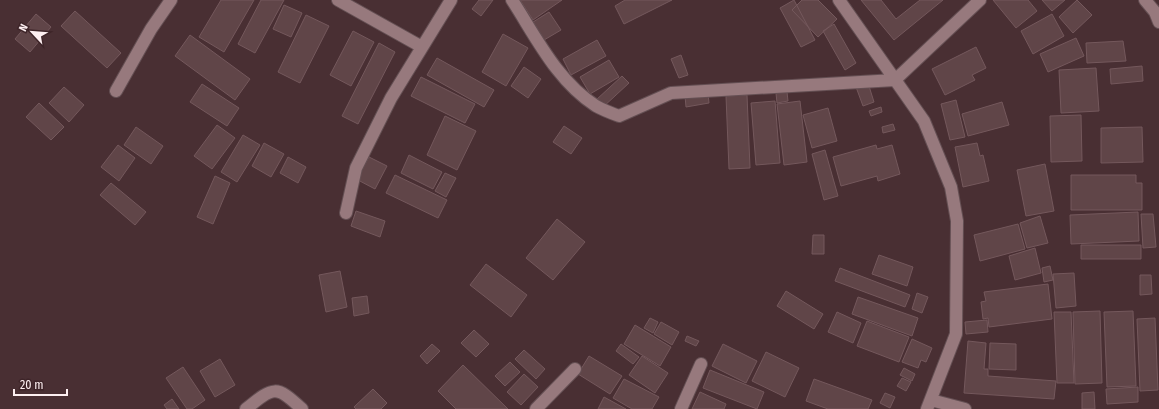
<svg xmlns="http://www.w3.org/2000/svg" width="1159" height="409" viewBox="0 0 1159 409" font-family="'Fira Sans Condensed',sans-serif">
<style>
.building{fill:#604548;stroke:#74585c}
.lines{fill:none;stroke-linecap:round;stroke-linejoin:round}
.minor-casing{stroke:#644f53;stroke-width:14}
.minor{stroke:#97797d;stroke-width:12}
</style>
<rect width="100%" height="100%" fill="#492f33"/>
<!-- building -->
<path class="building" d="M221,0H254L224,52L199,37Z
M261,0H284L255,53L238,44Z
M479,0H493L481,16L472,9Z
M520,0H562L533,20Z
M625,0H672L624,24L615,6Z
M794,0L815,40L801,47L780,8Z
M802,0H818L837,19L818,37L792,10Z
M861,0H881L896,19L920,0H943L894,40Z
M993,0H1028L1037,11L1016,28Z
M1042,0H1065L1052,11Z
M1077,0L1092,15L1073,33L1059,17Z
M284,5L302,13L291,37L273,29Z
M75,11L121,53L107,68L61,26Z
M549,12L561,30L544,40L533,22Z
M36,14L51,27L30,52L15,39Z
M1052,14L1064,36L1033,54L1021,31Z
M306,15L329,26L300,83L278,72Z
M834,24L856,63L845,70L823,31Z
M353,31L374,42L351,86L330,75Z
M503,34L528,48L506,86L482,72Z
M190,35L250,79L235,100L175,56Z
M1076,38L1084,56L1048,72L1040,54Z
M597,40L606,56L571,75L563,59Z
M1123,41L1126,61L1087,63L1086,43Z
M379,43L395,52L358,124L342,116Z
M976,47L986,68L972,75L975,80L945,95L932,69Z
M681,55L688,75L679,78L671,59Z
M437,58L494,90L484,107L427,75Z
M609,60L619,77L590,94L580,77Z
M1142,66L1143,81L1111,84L1110,69Z
M524,67L541,79L528,98L511,86Z
M1096,68L1099,111L1061,113L1059,70Z
M622,76L629,83L602,108L596,100Z
M421,77L475,104L465,123L411,96Z
M868,83L874,102L863,106L856,87Z
M202,84L239,108L227,126L190,102Z
M64,87L84,105L69,122L49,103Z
M787,92L788,101L777,103L776,93Z
M708,93L709,103L686,107L685,96Z
M747,95L750,168L729,169L726,96Z
M956,100L965,137L950,140L941,104Z
M775,101L780,163L756,165L751,103Z
M800,101L807,162L784,165L777,104Z
M1002,102L1009,125L968,136L962,114Z
M39,103L64,127L51,140L26,117Z
M881,107L882,112L871,116L869,111Z
M828,108L837,141L812,148L803,115Z
M1081,115L1082,161L1051,162L1050,116Z
M445,116L476,131L457,170L427,155Z
M893,124L895,130L883,133L882,127Z
M217,125L235,138L212,169L194,156Z
M564,126L582,138L571,154L553,142Z
M136,127L163,146L151,164L124,145Z
M1142,127L1143,162L1101,163V128Z
M243,135L260,145L237,182L221,172Z
M264,143L284,154L271,177L252,166Z
M977,143L980,156L983,155L989,181L963,187L955,147Z
M118,145L135,158L119,181L101,167Z
M876,145L877,149L892,145L900,174L878,181L877,176L841,186L833,157Z
M825,150L838,196L824,200L812,154Z
M409,155L442,172L433,189L401,173Z
M288,157L306,167L298,183L280,173Z
M369,157L387,166L375,189L356,179Z
M1045,164L1054,211L1026,216L1017,170Z
M445,173L456,178L446,197L435,191Z
M395,175L447,200L438,218L386,193Z
M1071,175H1136V183H1142V210H1071Z
M215,176L230,183L213,224L197,217Z
M111,183L146,212L135,225L100,195Z
M356,211L385,221L380,237L351,226Z
M1138,212L1139,241L1071,244L1070,215Z
M1141,214H1153L1156,247L1143,248Z
M1040,216L1048,243L1027,248L1020,223Z
M557,219L585,242L553,280L526,258Z
M1018,224L1025,249L980,261L974,235Z
M813,235H824V254H812Z
M1081,245H1141V259H1081Z
M1035,248L1041,273L1015,280L1009,256Z
M879,255L913,267L907,286L872,274Z
M486,264L527,295L511,317L470,285Z
M1050,266L1053,280L1044,282L1042,268Z
M840,268L910,295L905,307L835,281Z
M340,271L347,307L326,312L319,275Z
M1074,273L1076,306L1056,308L1053,274Z
M1140,275H1151L1152,294L1140,295Z
M1048,284L1052,319L989,327L988,318L983,319L981,302L986,301L984,292Z
M786,291L823,314L814,329L777,306Z
M917,293L928,297L922,313L912,309Z
M367,296L369,313L354,316L352,298Z
M858,297L918,318L912,336L852,314Z
M1100,311L1102,383L1075,384L1073,312Z
M1133,311L1136,386L1107,387L1104,312Z
M837,312L861,323L853,343L828,332Z
M1054,312H1071L1074,383H1057Z
M650,318L658,322L653,333L644,328Z
M1155,318L1158,390L1140,391L1137,319Z
M987,320L988,332L966,334L965,322Z
M867,321L909,337L899,362L857,346Z
M661,322L679,332L672,345L654,334Z
M635,325L671,347L660,366L624,344Z
M474,330L489,344L476,357L461,343Z
M687,336L699,341L696,346L685,341Z
M912,339L932,348L926,362L921,360L918,368L902,362Z
M968,341L986,343L984,369H988V376L1056,381L1054,399L964,393Z
M990,343L1016,344V370L989,369Z
M432,344L440,351L427,364L420,356Z
M621,344L639,357L633,364L616,351Z
M723,344L757,361L746,383L712,366Z
M524,350L545,369L536,379L515,359Z
M766,352L799,368L785,397L752,381Z
M589,356L622,376L610,394L578,374Z
M642,356L668,373L655,393L629,375Z
M220,359L235,385L215,397L200,371Z
M510,362L520,372L505,386L495,376Z
M463,365L508,409H456L438,391Z
M183,367L205,400L192,409H187L166,378Z
M904,368L915,374L912,381L900,375Z
M710,370L764,392L757,409L703,388Z
M524,374L538,387L521,405L507,392Z
M902,378L911,382L906,391L897,386Z
M624,379L659,397L652,409H632L613,398Z
M814,379L872,400L868,409H828L806,401Z
M1138,387V402L1107,404L1106,389Z
M373,389L387,403L381,409H356L354,407Z
M700,392L726,404L724,409H692Z
M1094,392L1095,409H1082V393Z
M885,393L895,397L890,408L880,403Z
M604,397L626,409H598Z
M172,399L179,409H167L164,405Z"/>
<g class="lines">
<defs>
<path id="minor" d="M338,0L422,47
M512,0C536,37 557,81 596,106C603,110 611,113 619,116L671,93L895,80L980,0
M839,0L924,121L951,187L957,221L956,334L927,409
M1145,0L1155,12L1159,22
M116,91L151,29L171,0
M346,213L356,168L391,98L451,0
M931,400L965,409
M246,409C274,386 276,385 302,409
M536,409L575,369
M681,409L701,364"/>
</defs>
<!-- minor casing -->
<use href="#minor" class="minor-casing"/>
<!-- minor -->
<use href="#minor" class="minor"/>
</g>
<!-- north arrow -->
<g transform="translate(32 32) rotate(296)" stroke="#3e2529" stroke-width="3" paint-order="stroke">
<path d="M0-3L7 15L0 10L-7 15Z" fill="#fdeff1"/>
<text y="-6" font-size="11" font-weight="bold" text-anchor="middle" fill="#fdeff1">N</text>
</g>
<!-- scale -->
<path d="M14 389v6h53v-6" fill="none" stroke="#fdeff1" stroke-width="2"/>
<text x="20" y="389" font-size="12" fill="#fdeff1" stroke="#3e2529" stroke-width="3" paint-order="stroke">20 m</text>
</svg>
